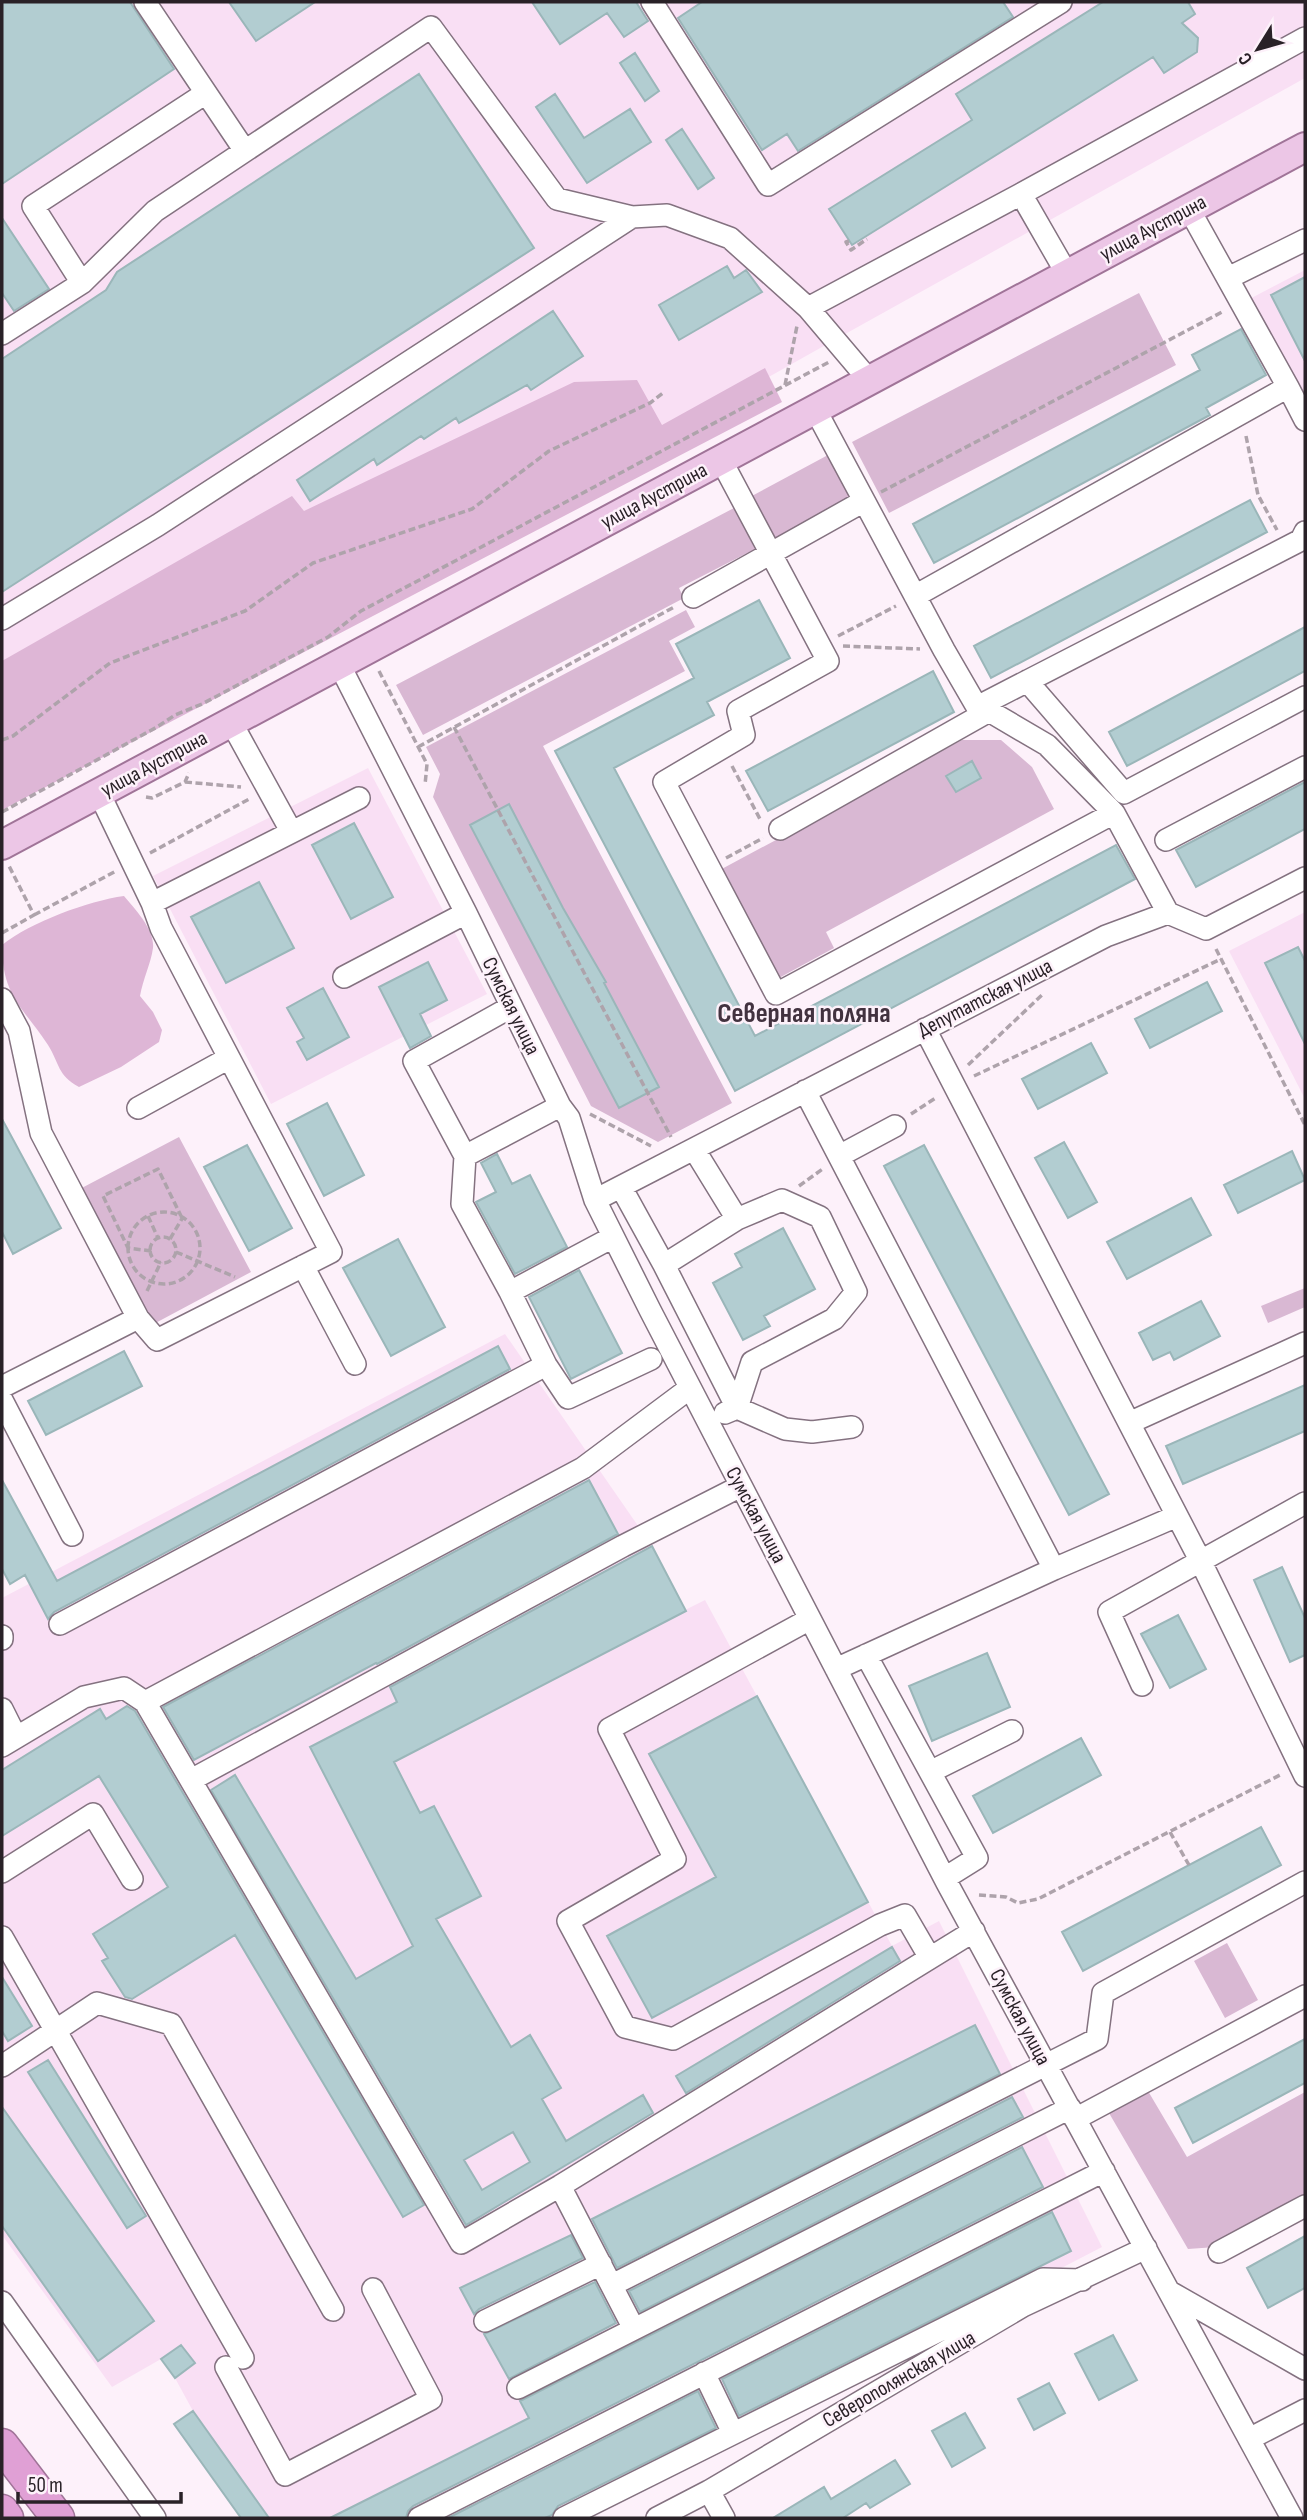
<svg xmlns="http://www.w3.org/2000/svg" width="1307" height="2520" viewBox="0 0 1307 2520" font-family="'Sofia Sans Condensed',sans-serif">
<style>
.built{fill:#f9dff4}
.green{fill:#d9b8d3}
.forest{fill:#deb6d6}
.building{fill:#b2cdd1;stroke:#9ab6b9;stroke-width:2;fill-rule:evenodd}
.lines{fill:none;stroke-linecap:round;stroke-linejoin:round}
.minor-casing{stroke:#847280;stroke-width:24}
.major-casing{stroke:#a07498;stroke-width:32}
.highway-casing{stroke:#a07498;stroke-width:35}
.path{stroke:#aea3ab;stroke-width:3.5;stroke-dasharray:7 3.5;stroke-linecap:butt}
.minor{stroke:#fff;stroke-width:21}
.major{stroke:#ecc6e6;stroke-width:28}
.highway{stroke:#e0a0d5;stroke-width:32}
.labels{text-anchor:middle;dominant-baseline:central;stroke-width:5;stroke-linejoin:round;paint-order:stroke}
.street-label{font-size:21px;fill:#292127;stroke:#fdf1fa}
.district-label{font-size:28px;font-weight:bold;fill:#42323f;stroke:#fdf1fa}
</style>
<rect width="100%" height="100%" fill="#fdf1fa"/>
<!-- built -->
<path class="built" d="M2,2H1302L1305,6V78L838,338L2,809Z
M1305,270V431L1238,305Z
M368,768L487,994L271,1104L153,876Z
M1305,912V1099L1229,951Z
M505,1334L652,1546L685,1610L705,1600L892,1946L939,1921L1102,2247L579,2518H269L193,2411L175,2378L161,2359L112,2387L2,2235V1598Z"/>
<!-- green -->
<path class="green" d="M1139,293L1176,365L889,513L852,442Z
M828,455L851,498L773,540L750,497Z
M734,508L755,549L679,588L684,598L423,735L396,685Z
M686,610L695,627L669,641L685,671L543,746L732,1103L658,1142L591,1106L433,797L440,774L426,747Z
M962,740H1001L1032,767L1054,809L826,932L834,948L777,979L718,871Z
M179,1137L251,1272L148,1327L76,1191Z
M1305,1288V1307L1268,1323L1261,1306Z
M1227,1943L1258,2000L1225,2018L1194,1961Z
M1148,2091L1187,2157L1305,2092V2199L1216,2247L1188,2249L1109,2113Z"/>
<!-- forest -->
<path class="forest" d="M765,368L782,402L2,810V661L292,496L304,511L574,382L637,380L662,425Z
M124,896C135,909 155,930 153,948C151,963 143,979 140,996L153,1012L162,1030L159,1042L121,1067L79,1087C57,1075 60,1064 48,1045C23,1007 2,996 2,945C31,922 88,901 124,896Z"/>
<!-- building -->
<path class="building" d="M2,2H130L174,69L2,184Z
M229,2H315L256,41Z
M532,2H636L648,21L624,37L607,13L560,44Z
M702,2H1003L1013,17L798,151L787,134L762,150L678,18Z
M1103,2H1188L1195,14L1182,23L1198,38L1197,52L1164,73L1153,57L852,245L829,209L972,120L956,94Z
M635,53L659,91L645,101L620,63Z
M419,74L534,248L2,592V359L106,290L117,272Z
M555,94L584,138L630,109L651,142L587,183L536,107Z
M682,129L714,178L698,189L666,140Z
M2,218L49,289L14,311L2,293Z
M727,266L734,278L746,270L762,292L679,340L659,305Z
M1305,277V361L1271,295Z
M553,311L583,356L531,390L527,385L459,423L456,418L424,439L421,436L377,465L374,459L310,501L297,480Z
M1241,329L1266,375L1206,408L1210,415L934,563L913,524L1200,370L1192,355Z
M1250,500L1267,532L991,678L974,646Z
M759,600L790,658L707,702L714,715L614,768L755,1036L1116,845L1135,879L735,1091L555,751L694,678L676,644Z
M1305,627V671L1127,766L1109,732Z
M933,671L954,712L768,811L746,771Z
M972,761L981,778L956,792L946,776Z
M1305,782V829L1196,887L1176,850Z
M509,804L563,908L606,982L604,983L659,1087L619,1108L470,825Z
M354,823L393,897L351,919L312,845Z
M259,882L294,948L226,983L191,917Z
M1298,947L1305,961V1044L1265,963Z
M428,962L447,1000L420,1014L431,1036L410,1048L379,987Z
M1207,982L1222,1011L1150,1048L1135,1019Z
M323,988L349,1037L307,1060L297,1042L304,1038L287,1008Z
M1091,1043L1107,1073L1038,1109L1022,1079Z
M327,1103L364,1175L324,1196L287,1124Z
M2,1119L61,1228L13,1254L2,1232Z
M1064,1142L1097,1202L1068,1218L1035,1158Z
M247,1145L292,1228L249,1251L204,1167Z
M924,1145L1109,1494L1069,1515L884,1166Z
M1292,1151L1305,1180L1238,1213L1224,1185Z
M497,1154L512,1184L530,1175L567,1247L515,1274L476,1202L496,1192L481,1163Z
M1191,1198L1211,1235L1127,1279L1107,1242Z
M783,1228L815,1289L764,1316L770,1326L743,1340L713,1283L742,1267L735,1254Z
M398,1239L445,1327L391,1356L343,1268Z
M579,1270L622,1353L571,1379L529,1297Z
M1201,1301L1220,1336L1174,1360L1170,1352L1153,1360L1139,1333Z
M498,1346L510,1369L54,1612L48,1619L25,1575L10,1584L2,1569V1480L57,1581Z
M124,1351L142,1386L46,1435L28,1401Z
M1305,1385V1431L1183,1484L1166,1446Z
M589,1480L618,1534L377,1664L376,1663L194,1760L163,1707Z
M652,1546L686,1611L394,1762L420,1813L434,1806L481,1896L436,1919L511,2047L530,2035L561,2088L542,2099L566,2141L643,2095L653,2113L466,2225L211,1790L235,1775L356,1979L413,1946L310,1747L397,1702L390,1687ZM513,2132L530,2162L482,2190L464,2160Z
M1282,1567L1305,1618V1655L1290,1662L1254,1580Z
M1178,1615L1206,1669L1170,1688L1141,1634Z
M987,1653L1010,1707L932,1741L909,1686Z
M757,1696L868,1902L652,2018L607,1936L716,1877L649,1754Z
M127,1706L135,1711L424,2205L403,2217L235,1935L132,1999L125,1997L102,1961L108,1958L93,1934L168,1887L99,1776L2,1836V1770L100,1709L106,1719Z
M1081,1738L1101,1775L993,1833L973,1796Z
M1261,1827L1281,1865L1083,1971L1062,1932Z
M892,1947L900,1961L686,2093L676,2076Z
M2,1977L32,2026L8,2041L2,2031Z
M975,2025L1000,2074L617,2268L592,2219Z
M1305,2039V2083L1193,2143L1175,2108Z
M48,2060L146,2216L127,2228L28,2072Z
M1012,2097L1023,2117L640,2312L629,2291Z
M2,2107L154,2321L98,2361L2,2226Z
M1022,2147L1043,2187L413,2506L408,2511L406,2518H330L529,2418L520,2401Z
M1052,2212L1071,2251L739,2416L722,2379Z
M571,2235L583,2258L479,2309L474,2314L460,2288Z
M1305,2236V2288L1268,2308L1247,2268Z
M595,2282L616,2323L509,2379L484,2334Z
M1113,2335L1137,2380L1099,2400L1075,2354Z
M181,2345L195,2363L175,2378L161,2359Z
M1049,2383L1065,2413L1034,2430L1018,2399Z
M698,2391L716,2428L558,2506L552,2515L545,2518H448Z
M193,2411L269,2518H241L174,2424Z
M965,2413L985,2448L952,2467L932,2431Z
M895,2460L910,2484L870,2508L866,2503L843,2518H773L824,2487L831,2499Z"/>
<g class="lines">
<defs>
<path id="minor" d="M145,2L245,151
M652,2L768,185L1061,2
M1021,194L1305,38
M1228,278L1305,240
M82,283L33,206L206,93
M808,308L1021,194L1067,274
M2,334L82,283L155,211L431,27L557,199L632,217
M1288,387L1305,420
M815,409L944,650L977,707L989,711L1047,745L1114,813L1168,913
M721,460L828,661L738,711L744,735L664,782L776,994L1114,813
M915,596L1288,387L1189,209
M693,597L864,501
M2,619L158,525L632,217L667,215L730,238L808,308L869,380
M339,664L466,913L560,1106L569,1118L595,1200L650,1310L947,1883L1292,2518
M1027,681L1124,793L1305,697
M977,707L1301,540L1305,532
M231,722L291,831
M99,793L152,903L359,798
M780,829L989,711
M1166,840L1305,767
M344,977L466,913
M2,999L19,1031L41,1133L138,1318
M511,1007L414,1061L465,1156L560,1106
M925,1029L1200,1560L1305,1776
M805,1091L1054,1569
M138,1108L229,1058
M694,1149L737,1219
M465,1156L462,1204L510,1292
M839,1156L895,1126
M621,1187L664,1265
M595,1200L1106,936L1168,913L1206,929L1305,878
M782,1200L820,1217L856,1292L834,1319L752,1362L737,1408L664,1265L737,1219Z
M613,1237L510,1292L546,1365L568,1398L651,1359
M303,1266L355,1364
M2,1387L138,1318L157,1340L331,1252L161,928L152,903
M690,1388L583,1468L145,1702L461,2243L560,2186L974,1931
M2,1400L72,1535
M725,1413L737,1408L785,1429L812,1432L852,1427
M1129,1423L1305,1343
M810,1619L609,1729L675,1859L568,1921L625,2027L673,2039L880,1925L905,1915L930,1958
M60,1624L546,1365
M2,1636V1639
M866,1655L977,1858L945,1878
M836,1669L1054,1569L1177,1516
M1142,1685L1109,1612L1305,1503
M2,1709L16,1737
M2,1746L84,1697L124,1688L145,1702
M930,1772L1012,1731
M191,1780L623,1546L741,1486
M2,1872L93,1814L132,1879
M2,1937L243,2358
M2,2066L97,2003L171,2024L333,2310
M1075,2119L1305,1996
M560,2186L634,2329
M1219,2252L1305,2206
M612,2285L1097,2039L1103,1993L1305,1882
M1170,2292L1305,2369
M2,2302L155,2518
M485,2321L601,2264
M226,2367L285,2475L431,2399L373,2289
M704,2373L733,2433
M518,2388L1070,2108
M1249,2439L1305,2410
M709,2491L724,2518
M419,2518L1104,2171
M564,2518L1043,2279L1082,2280
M657,2518L709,2491L1023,2306L1146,2248"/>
<path id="major" d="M2,845L1305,147"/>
<path id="highway" d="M2,2445L58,2518
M2,2511L7,2518"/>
</defs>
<!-- minor casing -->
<use href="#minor" class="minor-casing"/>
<!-- major casing -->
<use href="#major" class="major-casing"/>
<!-- highway casing -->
<use href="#highway" class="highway-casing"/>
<!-- path -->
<path class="path" d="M849,241L846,242L851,250L867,239
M1305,356V357
M785,385L797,326
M1246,436L1258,495L1277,530
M881,492L1224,311
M838,636L896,606
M843,646L920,649
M379,671L427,764L425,785
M454,727L671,1137
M2,740L13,736L110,663L245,611L313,563L472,509L549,451L650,403L663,393
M418,747L676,606
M732,766L761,821
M185,782L241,787
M146,797L152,798L185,782L189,773
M2,812L157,727L175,715L202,704L328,637L361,611L829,362
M150,853L251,798
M726,858L763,838
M34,915L116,871
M2,933L34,915L9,866
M1216,949L1305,1125
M968,1065L1044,993
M974,1076L1221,959
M590,1114L651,1146
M911,1114L937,1097
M799,1186L824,1168
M128 1248a36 36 0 1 1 72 0a36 36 0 1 1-72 0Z
M148,1216L158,1238
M150 1250a13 13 0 1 1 26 0a13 13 0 1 1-26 0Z
M170,1239L183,1217
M151,1251L128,1248L103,1196L158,1169L181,1216
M176,1252L235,1277
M147,1291L161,1262
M1170,1832L1189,1865
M979,1895L1006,1897L1018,1903L1038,1899L1282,1774"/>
<!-- minor -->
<use href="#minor" class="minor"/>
<!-- major -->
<use href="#major" class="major"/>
<!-- highway -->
<use href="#highway" class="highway"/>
</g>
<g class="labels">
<!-- street labels -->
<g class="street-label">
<text transform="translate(1153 228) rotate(-28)">улица Аустрина</text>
<text transform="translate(654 496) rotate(-28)">улица Аустрина</text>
<text transform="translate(154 764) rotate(-28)">улица Аустрина</text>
<text transform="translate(985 998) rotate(-27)">Депутатская улица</text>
<text transform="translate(511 1006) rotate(64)">Сумская улица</text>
<text transform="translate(756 1515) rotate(62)">Сумская улица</text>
<text transform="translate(1020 2017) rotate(62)">Сумская улица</text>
<text transform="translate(899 2379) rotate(-30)">Северополянская улица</text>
</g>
<!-- district labels -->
<g class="district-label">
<text x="804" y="1013">Северная поляна</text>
</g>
</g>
<!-- border -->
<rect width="1307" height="2520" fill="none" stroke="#292127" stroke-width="7"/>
<!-- north arrow -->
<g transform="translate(1258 49) rotate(233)" stroke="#fdf1fa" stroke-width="5" paint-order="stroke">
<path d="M0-5L12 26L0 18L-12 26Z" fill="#292127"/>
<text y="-10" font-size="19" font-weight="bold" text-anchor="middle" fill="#292127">С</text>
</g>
<!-- scale -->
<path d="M18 2492v10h163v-10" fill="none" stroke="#292127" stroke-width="3.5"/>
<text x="28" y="2492" font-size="21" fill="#292127" stroke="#fdf1fa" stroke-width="5" paint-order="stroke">50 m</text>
</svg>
